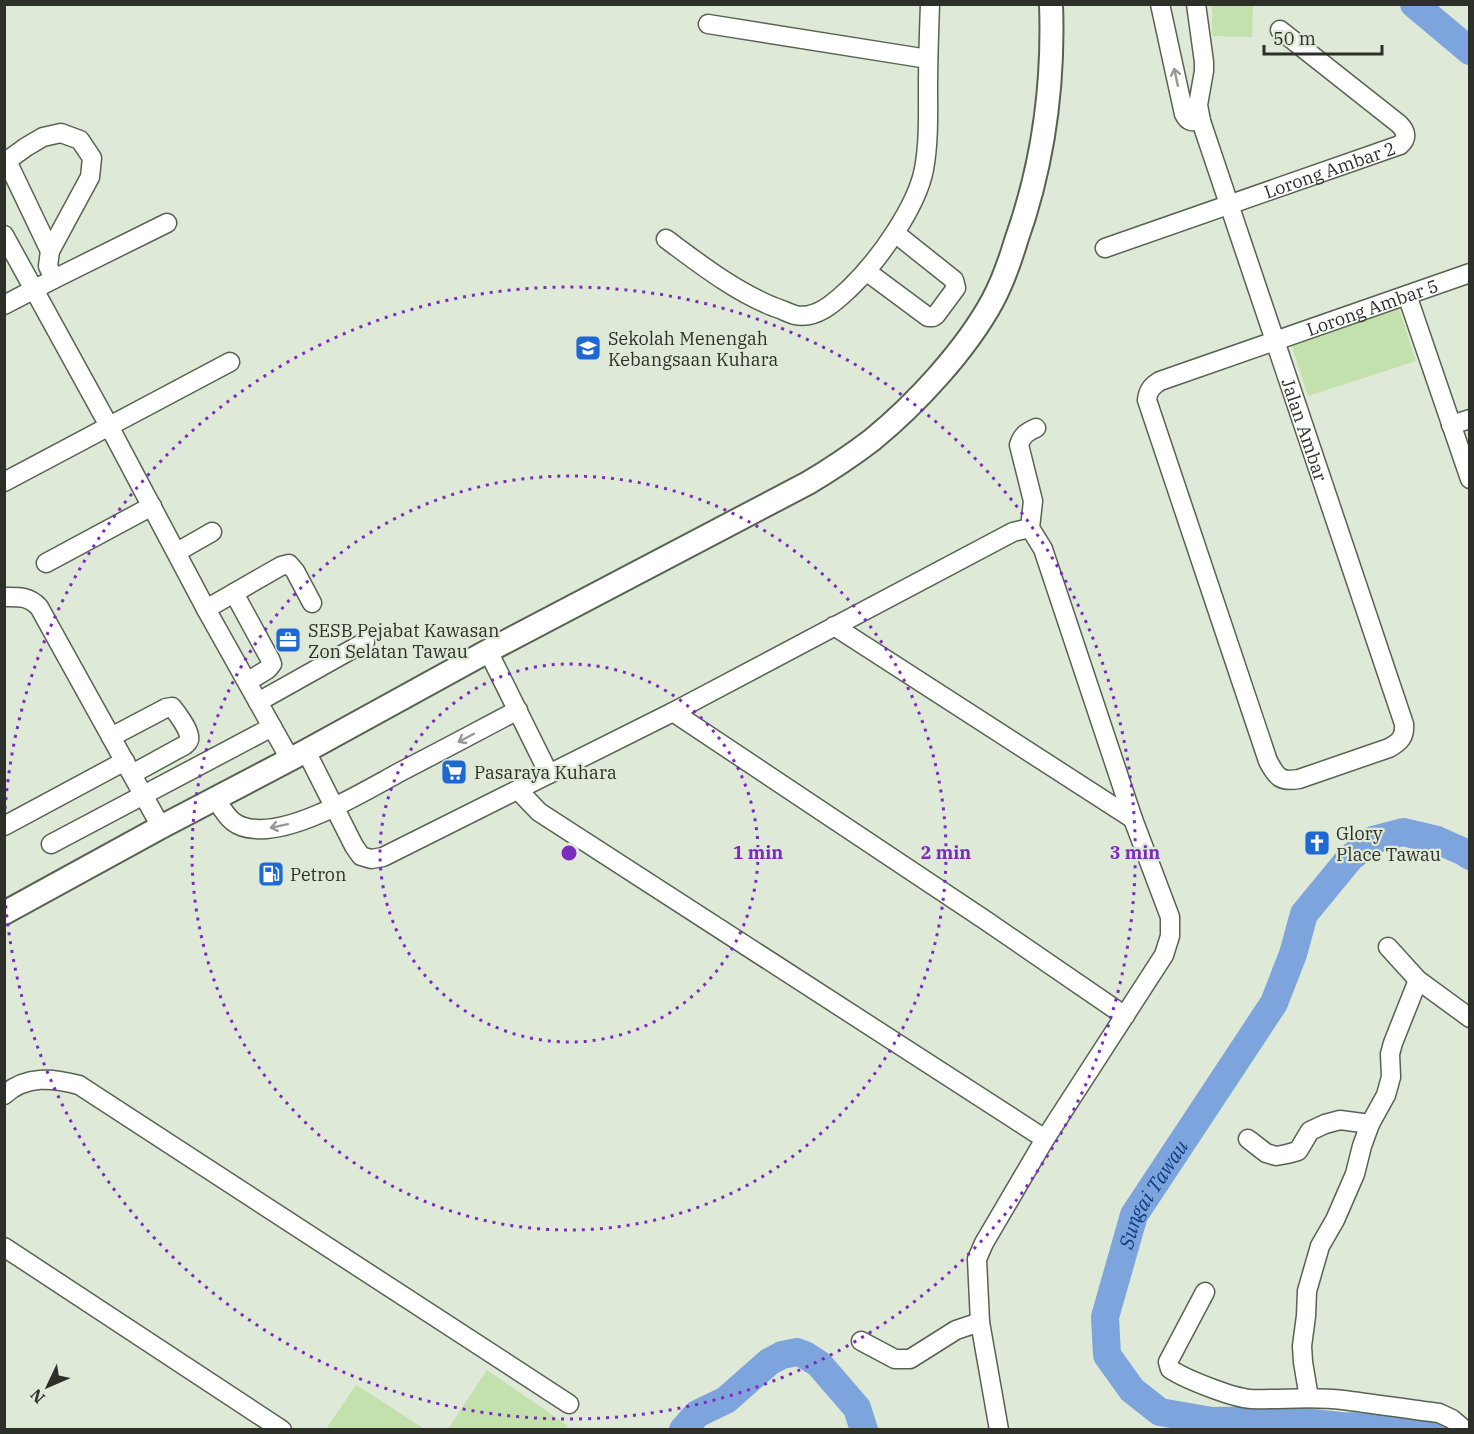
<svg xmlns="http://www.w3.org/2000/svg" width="1474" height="1434" viewBox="0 0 1474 1434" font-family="'IBM Plex Serif',serif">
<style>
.green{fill:#c3e1ad}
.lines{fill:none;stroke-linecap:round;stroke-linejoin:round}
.river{stroke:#7ea4de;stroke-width:28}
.minor-casing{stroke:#596252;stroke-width:21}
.major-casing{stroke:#596252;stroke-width:26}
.minor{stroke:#fff;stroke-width:18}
.major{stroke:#fff;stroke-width:22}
.oneway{stroke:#969894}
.ring{fill:none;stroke:#7b2cbf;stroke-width:3;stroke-dasharray:3 6}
.labels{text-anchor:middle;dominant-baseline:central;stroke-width:4.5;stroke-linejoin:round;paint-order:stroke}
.street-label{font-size:18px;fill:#2c3029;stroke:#dfe9d7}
.poi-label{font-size:18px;fill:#2c3029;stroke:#dfe9d7;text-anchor:start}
.water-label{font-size:20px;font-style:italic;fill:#0c3c80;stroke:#dfe9d7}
.centre{fill:#7b2cbf;stroke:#dfe9d7;stroke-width:3}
.ring-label{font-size:18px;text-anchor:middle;font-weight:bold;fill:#7b2cbf;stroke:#dfe9d7;stroke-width:4.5;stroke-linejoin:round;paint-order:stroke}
</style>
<rect width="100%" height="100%" fill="#dfe9d7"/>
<!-- green -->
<path class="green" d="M1212,5H1253L1252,37L1212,36Z
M1399,309L1416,361L1308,396L1291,344Z
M487,1370L568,1426L565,1430L448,1429Z
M356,1385L425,1429H326Z"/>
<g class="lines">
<!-- river -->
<g class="river">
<path d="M1414,4L1470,51"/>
<path d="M683,1430L697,1414L726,1400L769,1362L782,1355L797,1352L805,1355L819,1364L857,1408L864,1430"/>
<path id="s1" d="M1434,1430L1429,1428L1340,1426L1287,1420L1212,1421L1160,1412L1132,1390L1107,1355L1105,1317L1134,1215L1274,1003L1293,954L1304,914L1350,858L1373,840L1403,832L1437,840L1464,852L1470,856"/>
</g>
<defs>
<g id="minor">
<path d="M1160,4L1184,114C1188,122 1192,122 1201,121"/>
<path id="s2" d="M1196,4L1204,62V71L1198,105L1201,121L1404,724C1405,737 1400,742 1389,748L1299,779C1281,782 1277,778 1268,761L1147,400C1148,390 1152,386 1160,381L1470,273"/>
<path d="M708,24L928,59"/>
<path d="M7,161L50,251"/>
<path d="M4,163L26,147L43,137L61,133L80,140L92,158L90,177L50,251L48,266L54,279"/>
<path d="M4,235L109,426L206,609L290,759"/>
<path d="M666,239C700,264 734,291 774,307C781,309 788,313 795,315C817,320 836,301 850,288C878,261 917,207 924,169C929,142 928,114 928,87C928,59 929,32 930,4"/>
<path id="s3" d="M1105,248L1400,145C1408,138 1406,131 1399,124L1280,30"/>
<path d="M866,271L928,317H933L936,315L956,288L954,280L895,233"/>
<path d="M1407,295L1470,479"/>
<path d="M4,305L54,279L167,223"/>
<path d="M1451,425L1470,419"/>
<path d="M4,482L230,362"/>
<path d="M177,552L212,532"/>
<path d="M46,563L152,506"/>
<path d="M234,593L270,659L272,664L268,669L247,682"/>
<path d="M4,597C19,597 29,596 39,607L161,827"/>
<path d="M206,609L281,566L289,564L295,571L312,603"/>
<path d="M834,626L1133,819"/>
<path d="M488,651L549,774"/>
<path d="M258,702L365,642"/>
<path d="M673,712L985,920L1125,1016"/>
<path d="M111,737L166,708L172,707C177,713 188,728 189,736C190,741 188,742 185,745L132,774"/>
<path d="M306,751L354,846L361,856L371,859L383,857L673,712L1013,532L1030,528"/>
<path d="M518,790L539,812L1045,1139"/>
<path d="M215,798C227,816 232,828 256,829C298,832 363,792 400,772C439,752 478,731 518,710"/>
<path d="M4,826L125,761"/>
<path d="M51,844L272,727"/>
<path d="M1388,947L1418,980L1470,1018"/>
<path d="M4,1095C26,1075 53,1078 79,1085L569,1404"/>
<path d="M1248,1139L1266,1153L1276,1156L1287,1154L1298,1151L1310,1131L1325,1124L1340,1120L1370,1124"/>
<path d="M4,1247L282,1430"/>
<path d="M1205,1292L1168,1362L1170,1369C1185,1379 1233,1398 1251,1399C1282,1400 1313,1396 1343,1400C1375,1404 1407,1409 1439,1413L1452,1419L1465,1430"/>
<path d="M861,1341L895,1359H910L956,1330L980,1322"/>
<path d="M1309,1398L1303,1362L1302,1346L1306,1316L1307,1291L1320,1246L1335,1220L1355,1174L1362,1146L1370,1124L1386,1095L1391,1077L1390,1054L1393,1043L1418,980"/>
<path d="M999,1430L980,1322L977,1259L984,1243L1045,1139L1164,955L1170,936V917L1133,819L1043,549L1030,528L1033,501L1019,445C1022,435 1027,432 1036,428"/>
</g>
<path id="major" d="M4,913L161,827L306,751L488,651L808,483C830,470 851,456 872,440C916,404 966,350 993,300C1003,281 1010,261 1016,241C1043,165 1054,85 1051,4"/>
</defs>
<!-- minor casing -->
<use href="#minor" class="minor-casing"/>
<!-- major casing -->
<use href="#major" class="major-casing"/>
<!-- minor -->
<use href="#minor" class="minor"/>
<!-- major -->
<use href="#major" class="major"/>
</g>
<!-- one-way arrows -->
<defs><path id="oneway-shaft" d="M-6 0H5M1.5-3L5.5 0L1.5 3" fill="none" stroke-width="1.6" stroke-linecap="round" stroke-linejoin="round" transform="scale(1.5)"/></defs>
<g class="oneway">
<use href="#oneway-shaft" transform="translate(1176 77) rotate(-102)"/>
<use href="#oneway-shaft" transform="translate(466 738) rotate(152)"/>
<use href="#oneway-shaft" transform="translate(279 826) rotate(168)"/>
</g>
<!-- distance rings -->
<g class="ring">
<circle cx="569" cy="853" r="189"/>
<circle cx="569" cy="853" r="377"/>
<path d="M5 809A566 566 0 1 1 5 897"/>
</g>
<!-- icons -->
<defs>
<symbol id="school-square" viewBox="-11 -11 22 22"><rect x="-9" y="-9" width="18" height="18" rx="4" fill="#1e68d3" stroke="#dfe9d7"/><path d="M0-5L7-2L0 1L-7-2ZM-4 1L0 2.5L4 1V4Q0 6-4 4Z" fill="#fff"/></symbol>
<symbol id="office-square" viewBox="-11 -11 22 22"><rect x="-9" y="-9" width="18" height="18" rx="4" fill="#1e68d3" stroke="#dfe9d7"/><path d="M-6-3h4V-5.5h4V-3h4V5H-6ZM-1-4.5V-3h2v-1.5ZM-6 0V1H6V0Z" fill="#fff"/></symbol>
<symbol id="supermarket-square" viewBox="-11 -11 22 22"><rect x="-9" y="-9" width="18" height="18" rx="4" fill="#1e68d3" stroke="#dfe9d7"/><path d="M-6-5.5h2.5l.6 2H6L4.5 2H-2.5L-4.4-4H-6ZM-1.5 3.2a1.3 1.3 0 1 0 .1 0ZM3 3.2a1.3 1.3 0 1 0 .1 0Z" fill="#fff"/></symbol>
<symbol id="church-square" viewBox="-11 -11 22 22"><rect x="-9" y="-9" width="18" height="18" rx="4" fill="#1e68d3" stroke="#dfe9d7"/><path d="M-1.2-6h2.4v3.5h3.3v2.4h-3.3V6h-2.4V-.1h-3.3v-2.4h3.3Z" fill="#fff"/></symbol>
<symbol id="fuel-square" viewBox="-11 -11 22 22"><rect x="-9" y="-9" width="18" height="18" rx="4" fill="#1e68d3" stroke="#dfe9d7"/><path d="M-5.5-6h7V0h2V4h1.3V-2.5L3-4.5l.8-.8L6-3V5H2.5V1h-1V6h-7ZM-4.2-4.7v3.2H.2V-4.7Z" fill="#fff"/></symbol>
</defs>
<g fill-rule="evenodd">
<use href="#school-square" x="573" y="333" width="30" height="30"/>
<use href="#office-square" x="273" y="625" width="30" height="30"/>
<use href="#supermarket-square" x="439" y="757" width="30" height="30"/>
<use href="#church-square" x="1302" y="828" width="30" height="30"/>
<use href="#fuel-square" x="256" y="859" width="30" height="30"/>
</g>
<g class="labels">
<!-- street labels -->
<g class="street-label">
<text stroke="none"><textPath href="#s3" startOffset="238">Lorong Ambar 2</textPath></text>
<text stroke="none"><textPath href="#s2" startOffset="1550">Lorong Ambar 5</textPath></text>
<text stroke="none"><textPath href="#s2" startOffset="444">Jalan Ambar</textPath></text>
</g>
<!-- poi labels -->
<g class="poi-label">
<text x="608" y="338">Sekolah Menengah<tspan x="608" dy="21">Kebangsaan Kuhara</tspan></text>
<text x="308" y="630">SESB Pejabat Kawasan<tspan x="308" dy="21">Zon Selatan Tawau</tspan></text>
<text x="474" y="772">Pasaraya Kuhara</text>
<text x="1336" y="833">Glory<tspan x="1336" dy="21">Place Tawau</tspan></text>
<text x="290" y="874">Petron</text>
</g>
<!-- water labels -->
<g class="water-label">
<text stroke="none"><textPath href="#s1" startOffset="525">Sungai Tawau</textPath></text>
</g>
</g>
<circle cx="569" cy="853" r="9" class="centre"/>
<g class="ring-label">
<text x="758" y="859">1 min</text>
<text x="946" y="859">2 min</text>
<text x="1135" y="859">3 min</text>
</g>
<!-- border -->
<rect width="1474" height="1434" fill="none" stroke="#2c3029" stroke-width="12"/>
<!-- north arrow -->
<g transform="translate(48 1386) rotate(226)" stroke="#dfe9d7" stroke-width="4.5" paint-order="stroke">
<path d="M0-4.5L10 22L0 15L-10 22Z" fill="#2c3029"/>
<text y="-9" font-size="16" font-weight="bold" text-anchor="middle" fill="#2c3029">N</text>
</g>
<!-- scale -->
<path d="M1264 45v9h118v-9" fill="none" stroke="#2c3029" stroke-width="3"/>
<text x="1273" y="45" font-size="18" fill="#2c3029" stroke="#dfe9d7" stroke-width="4.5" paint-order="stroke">50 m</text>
</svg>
